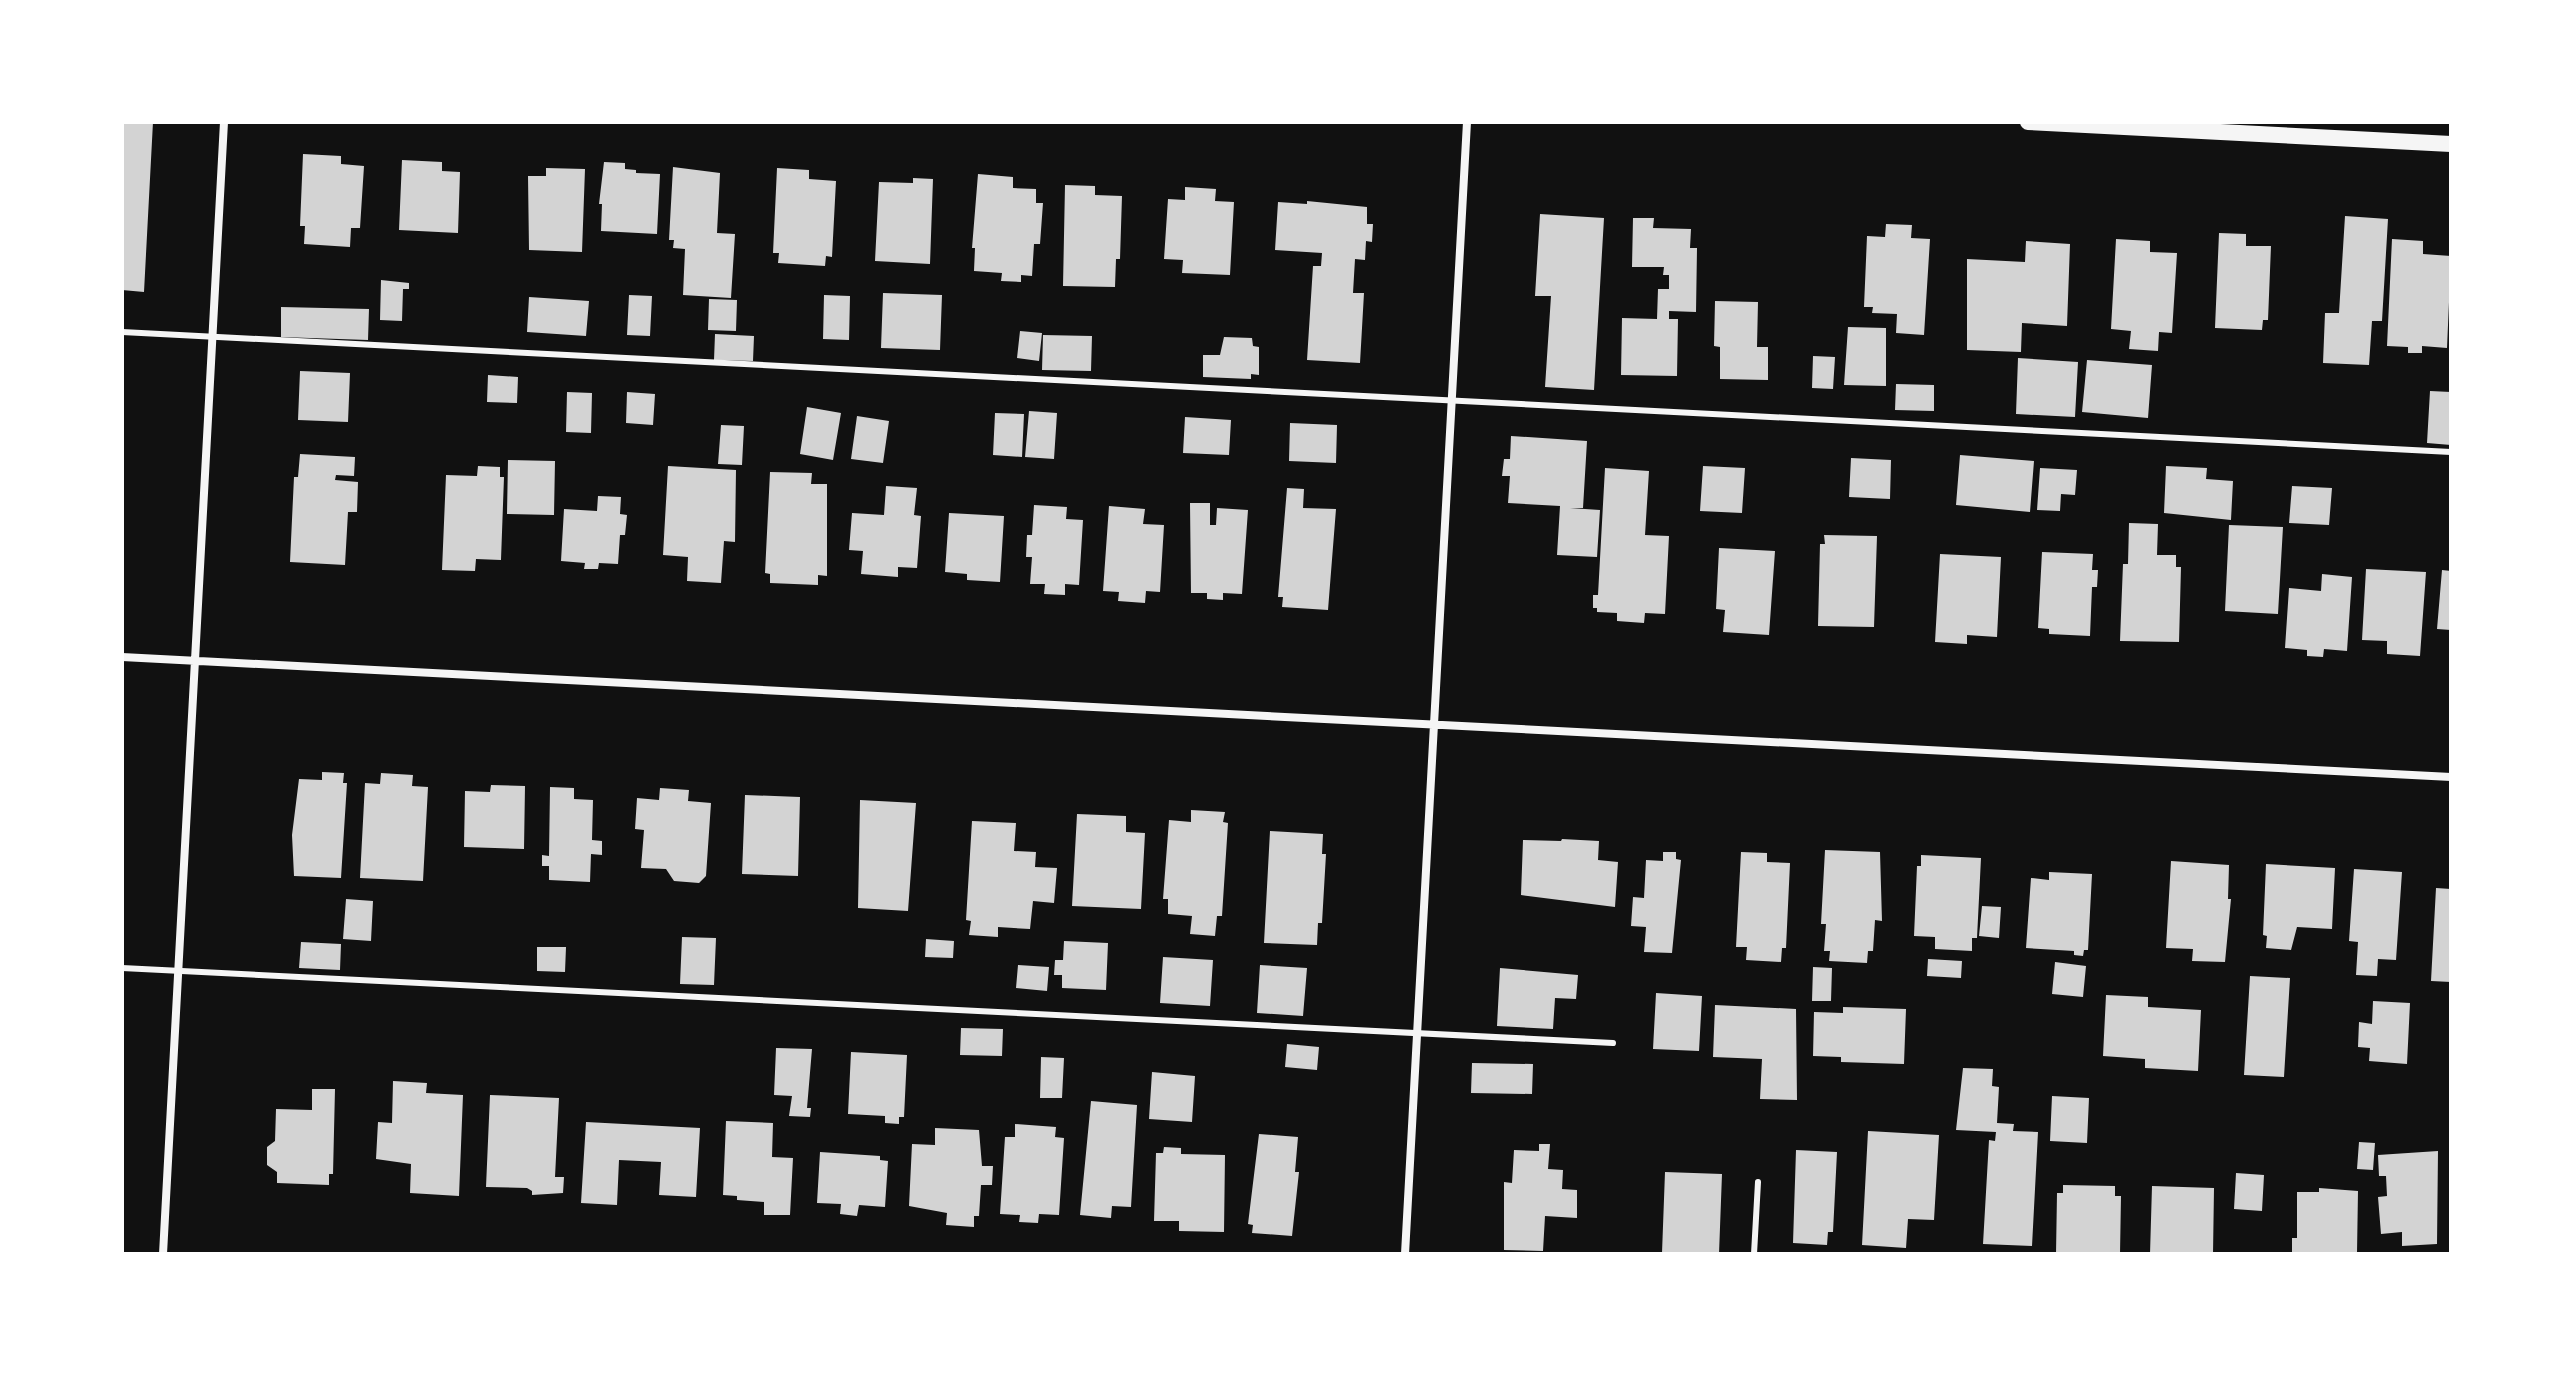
<svg xmlns="http://www.w3.org/2000/svg" width="2573" height="1376" viewBox="0 0 2573 1376" font-family="Karla,sans-serif">
<style>
.building{fill:#d3d3d3}
.lines{fill:none;stroke-linecap:round;stroke-linejoin:round}
.service{stroke:#f5f5f5;stroke-width:6}
.minor{stroke:#f5f5f5;stroke-width:8}
.secondary{stroke:#f5f5f5;stroke-width:16}
</style>
<rect width="100%" height="100%" fill="#111"/>
<!-- building -->
<path class="building" d="M122,122H153L144,292L122,290Z
M303,154L341,156V164L364,166L360,228H351L350,247L304,244L305,226H300Z
M402,160L442,162V171L460,172L458,233L399,230Z
M604,162L625,163V169L636,170V173L660,174L657,234L601,231L602,204H599Z
M673,167L720,173L717,233L735,234L731,298L683,295L685,249L673,248L674,240H669Z
M546,168L585,169L582,252L529,250L528,176H546Z
M777,168L809,170V179L836,181L832,257L826,256L825,266L778,263L779,253H773Z
M978,174L1013,177V188L1036,189V203H1043L1040,244H1034L1032,276L1021,275V282L1001,281L1002,273L974,271L975,248H972Z
M913,178L933,179L930,264L875,261L879,182L913,183Z
M1065,185L1095,186V195L1122,196L1120,259H1116L1115,287L1063,286Z
M1185,187L1216,189L1215,201L1234,202L1230,275L1182,273L1183,260L1164,259L1168,199L1185,200Z
M1307,201L1367,207V224H1373L1372,242L1366,241L1365,260L1355,259L1353,293H1364L1360,363L1307,360L1313,266H1321L1322,253L1275,250L1278,202L1307,204Z
M1540,214L1604,218L1594,390L1545,387L1551,296H1535Z
M2345,216L2388,219L2382,321H2372L2369,365L2323,363L2325,313H2339Z
M1633,218H1654L1653,228L1691,229L1690,248H1697L1696,312L1669,311V319H1678L1677,376L1621,375L1622,318L1657,319L1658,289H1669V275H1663L1664,267H1632Z
M1886,224L1912,225L1911,238L1930,239L1924,335L1896,333L1897,314L1872,313L1873,307H1864L1867,236L1885,237Z
M2219,233L2246,234V246H2271L2268,320H2263L2262,330L2215,328Z
M2116,239L2150,241V252L2177,253L2172,333L2159,332L2158,351L2129,349L2131,331L2111,329Z
M2392,239L2423,241V254L2451,256L2447,348L2422,346V353H2408V347L2387,346Z
M2026,241L2070,244L2067,326L2022,323L2021,352L1967,350V259L2025,262Z
M381,280L409,283V289H403L402,321L380,320Z
M883,293L942,295L940,350L881,348Z
M629,295L652,296L650,336L627,335Z
M824,295L850,296L849,340L823,339Z
M529,297L589,301L586,336L527,332Z
M709,299L737,300L736,331L708,330Z
M1715,301L1758,302L1757,347H1768V380L1720,379V347L1714,346Z
M281,307L369,309L368,340L281,337Z
M1848,327L1886,328V386L1844,385Z
M1020,331L1042,333L1039,361L1017,358Z
M715,334L754,336L753,361L714,360Z
M1043,335L1092,336L1091,371L1042,370Z
M1224,337L1252,338L1253,346L1259,347V375L1251,374V379L1203,377V355H1220Z
M1813,356L1835,357L1833,389L1812,388Z
M2018,358L2078,362L2075,417L2016,414Z
M2087,360L2152,365L2148,418L2082,412Z
M300,371L350,373L348,422L298,420Z
M488,375L518,377L517,403L487,402Z
M1896,384L1934,385V411L1895,410Z
M2430,391L2451,392V445L2427,443Z
M567,392L592,393L591,433L566,432Z
M627,392L655,394L653,425L626,423Z
M807,407L841,413L833,460L800,454Z
M1029,411L1057,413L1054,459L1025,457Z
M995,413L1024,414L1022,457L993,455Z
M857,416L889,421L883,463L851,459Z
M1185,417L1231,420L1229,455L1183,453Z
M1290,423L1337,425L1336,463L1289,461Z
M721,425L744,426L742,465L718,464Z
M1511,436L1587,441L1583,508H1570L1600,510L1597,557L1557,555L1560,506L1508,503L1510,476H1502L1504,459H1510Z
M300,454L355,457L354,476L336,475L335,480L358,482L357,512H348L345,565L290,562L294,477H298Z
M1960,455L2034,461L2030,512L1956,505Z
M1851,458L1891,460L1890,499L1849,497Z
M508,460L555,461L554,515L507,514Z
M478,466L500,467V477H504L501,560L476,559L475,571L442,570L446,475L477,476Z
M668,466L736,470L735,542L724,541L721,583L687,581L688,557L663,555Z
M1703,466L1745,468L1742,513L1700,511Z
M2166,466L2207,468L2206,479L2233,481L2231,520L2164,513Z
M1605,468L1649,471L1645,535L1669,536L1665,614L1645,613L1644,623L1617,621V613L1597,612V608H1593V595H1598Z
M2040,468L2077,470L2075,495L2061,494L2060,511L2037,510Z
M770,472L812,473L811,484H827V576L818,575V585L770,583V574L765,573Z
M886,486L917,488L914,515L921,516L917,568L898,567V577L861,574L863,551L849,550L852,513L884,515Z
M2292,486L2332,488L2329,525L2289,523Z
M1287,488L1304,489L1303,508L1336,509L1328,610L1282,607L1283,597H1278Z
M598,496L621,497L620,514L627,515L625,535H620L618,564L599,563L598,569H584L585,563L561,561L564,509L597,511Z
M1190,503H1210V525H1216L1217,508L1248,510L1242,594L1223,593V600L1207,599V593H1191Z
M1034,505L1067,507L1066,519L1083,520L1079,585L1065,584V595L1044,594L1045,584H1030L1032,557H1026L1027,535H1032Z
M1109,506L1145,509L1143,524L1164,525L1160,592L1146,591L1145,603L1118,601L1119,592L1103,591Z
M949,513L1004,516L1000,582L967,580V574L945,572Z
M2129,523L2158,524L2157,555H2176V567H2181L2179,642L2120,641L2123,564H2128Z
M2229,525L2283,527L2278,614L2225,611Z
M1824,535L1877,536L1874,627L1818,626L1820,544H1825Z
M1719,548L1775,551L1769,635L1723,632L1725,610L1716,609Z
M2042,552L2093,554L2092,570H2098L2097,587H2092L2090,636L2049,634V629L2038,628Z
M1940,554L2001,557L1997,637L1967,635V644L1935,642Z
M2366,569L2426,572L2420,656L2387,654V641L2362,640Z
M2442,570L2451,571V630L2437,629Z
M2322,574L2352,577L2347,651L2324,649L2323,657L2307,656V650L2285,648L2289,588L2321,591Z
M322,772L344,773L343,783H347L341,878L294,876L292,835L299,779L322,780Z
M381,773L413,775L412,786L428,787L423,881L360,878L365,783L380,784Z
M491,785L525,786L524,849L464,847L465,791L490,792Z
M550,787L574,788V799L593,800L592,840L602,841V855L591,854L590,882L549,880V866H542V855L549,856Z
M660,788L689,790L688,801L711,803L706,876L699,883L674,881L666,869L641,868L644,830L635,829L637,798L659,800Z
M745,795L800,797L798,876L742,874Z
M860,800L916,803L908,911L858,908Z
M1191,810L1225,812L1223,822L1228,823L1222,916H1217L1215,936L1190,934L1192,916L1168,914V899H1163L1169,820L1191,822Z
M1077,814L1126,816V832L1145,833L1141,909L1072,906Z
M972,821L1016,823L1014,851L1036,852L1035,867L1057,868L1054,903L1033,901L1030,929L998,927V937L969,935L971,921L966,920Z
M1270,831L1323,834L1322,854H1326L1322,923H1318L1317,945L1264,943Z
M1562,839L1599,841L1598,860L1618,862L1615,907L1521,895L1523,840L1561,841Z
M1825,850L1880,852L1882,921L1875,920L1873,951H1868L1867,963L1829,961L1830,951H1824L1826,924H1821Z
M1663,852H1676V859L1681,860L1672,953L1644,952L1646,927L1631,926L1633,897L1644,898L1646,860L1663,861Z
M1741,852L1767,853V862L1790,863L1786,948H1782L1781,962L1746,960L1747,947H1736Z
M1921,855L1981,858L1977,938H1972V951L1935,949V937L1914,936L1917,866H1921Z
M2171,861L2229,865L2228,899H2231L2225,962L2192,961L2193,949L2166,948Z
M2266,864L2335,868L2332,929L2297,927L2291,950L2266,948L2267,936L2263,935Z
M2354,869L2402,872L2396,960L2378,959L2377,976L2356,975L2358,942L2349,941Z
M2049,872L2092,874L2088,950H2084L2083,956L2074,955V951L2026,948L2031,878L2049,880Z
M2436,888L2451,889V982L2431,981Z
M346,899L373,901L371,941L343,939Z
M1982,906L2001,907L1999,938L1979,936Z
M682,937L716,938L714,985L680,984Z
M926,939L954,941L953,958L925,957Z
M1064,941L1108,943L1106,990L1062,988V975H1054L1055,960H1063Z
M301,942L341,944L340,970L299,968Z
M537,947H566L565,972L537,971Z
M1163,957L1213,960L1210,1006L1160,1003Z
M1928,959L1962,961L1961,978L1927,976Z
M2055,962L2086,966L2083,997L2052,994Z
M1018,965L1049,967L1047,991L1016,988Z
M1260,965L1307,968L1303,1016L1257,1013Z
M1813,967L1832,968L1831,1001H1812Z
M1500,968L1578,975L1576,999L1555,998L1553,1029L1497,1026Z
M2250,976L2290,978L2284,1077L2244,1075Z
M1656,993L1702,996L1699,1051L1653,1049Z
M2106,995L2148,997V1007L2201,1010L2198,1071L2145,1068V1059L2103,1056Z
M2373,1001L2410,1003L2407,1064L2369,1061L2370,1048L2358,1047L2359,1022L2372,1024Z
M1715,1005L1796,1009L1797,1100L1760,1099L1762,1059L1713,1057Z
M1843,1007L1906,1009L1904,1064L1841,1062V1057L1813,1056L1814,1012L1843,1013Z
M961,1028L1003,1029L1002,1056L960,1055Z
M1287,1044L1319,1047L1317,1070L1285,1067Z
M776,1048L812,1049L807,1108H811L810,1117L789,1116L792,1096L774,1095Z
M851,1052L907,1055L904,1117H899V1124L885,1123V1116L848,1114Z
M1041,1057L1064,1058L1062,1098H1040Z
M1472,1063L1533,1064L1532,1094L1471,1093Z
M1963,1068L1993,1069L1992,1086L1999,1087L1997,1123L2014,1124L2013,1131L2038,1132L2032,1246L1983,1244L1989,1140L1995,1141L1996,1132L1956,1130Z
M1152,1072L1195,1076L1192,1122L1149,1119Z
M393,1081L427,1083L426,1093L463,1095L459,1196L410,1193L411,1164L376,1159L378,1122L392,1123Z
M312,1089H335L333,1174H329V1185L277,1183V1172L267,1165V1147L275,1141L276,1109L312,1110Z
M490,1095L559,1098L555,1177H564L563,1193L532,1195V1191L527,1188L486,1187Z
M2052,1096L2089,1098L2087,1143L2050,1141Z
M1091,1101L1137,1105L1131,1207L1112,1206L1111,1218L1080,1215Z
M726,1121L773,1123L772,1157L793,1158L790,1215H764V1202L737,1200V1196L723,1195Z
M586,1122L700,1128L696,1197L659,1195L661,1162L619,1160L617,1205L581,1203Z
M1015,1124L1056,1127L1055,1137L1064,1138L1059,1215L1039,1214L1038,1223L1019,1222L1020,1215L1000,1214L1005,1137H1015Z
M935,1128L979,1130L982,1166H993L992,1185H981L979,1216H974V1227L946,1225L947,1213L909,1206L912,1144L935,1145Z
M1868,1131L1939,1135L1934,1220L1908,1219L1906,1248L1862,1245Z
M1259,1134L1298,1137L1295,1172H1299L1292,1236L1252,1233L1253,1225L1248,1224Z
M2359,1142L2375,1143L2373,1170L2357,1169Z
M1539,1144H1550L1548,1169L1563,1170L1562,1189L1577,1190V1218L1545,1216L1543,1251L1504,1250V1182L1512,1183L1514,1150L1539,1151Z
M1164,1147L1181,1148V1154L1225,1155L1224,1232L1179,1231V1221H1154L1156,1153H1163Z
M1796,1150L1837,1152L1833,1232H1828L1827,1245L1793,1243Z
M2438,1151L2437,1244L2402,1246V1232L2381,1234L2378,1197L2387,1196L2386,1176H2379L2378,1155Z
M820,1152L880,1156V1160L888,1161L885,1207L859,1205L857,1216L840,1214L841,1204L817,1203Z
M1665,1172L1722,1174L1719,1254L1662,1253Z
M2236,1173L2264,1175L2262,1211L2234,1209Z
M2063,1185L2115,1186V1196H2121L2120,1254H2056L2057,1193H2063Z
M2152,1186L2214,1188L2213,1254H2150Z
M2319,1188L2358,1191L2357,1253L2292,1254V1238H2297V1192H2319Z"/>
<g class="lines">
<!-- service -->
<path class="service" d="M122,332L2451,452
M122,968L1613,1043
M1754,1254L1758,1182"/>
<!-- minor -->
<path class="minor" d="M122,657L2451,777
M163,1254L224,122
M1405,1254L1467,122"/>
<!-- secondary -->
<path class="secondary" d="M2028,122L2451,144"/>
</g>
<!-- border -->
<rect width="2573" height="1376" fill="none" stroke="#ffffff" stroke-width="248"/>
</svg>
